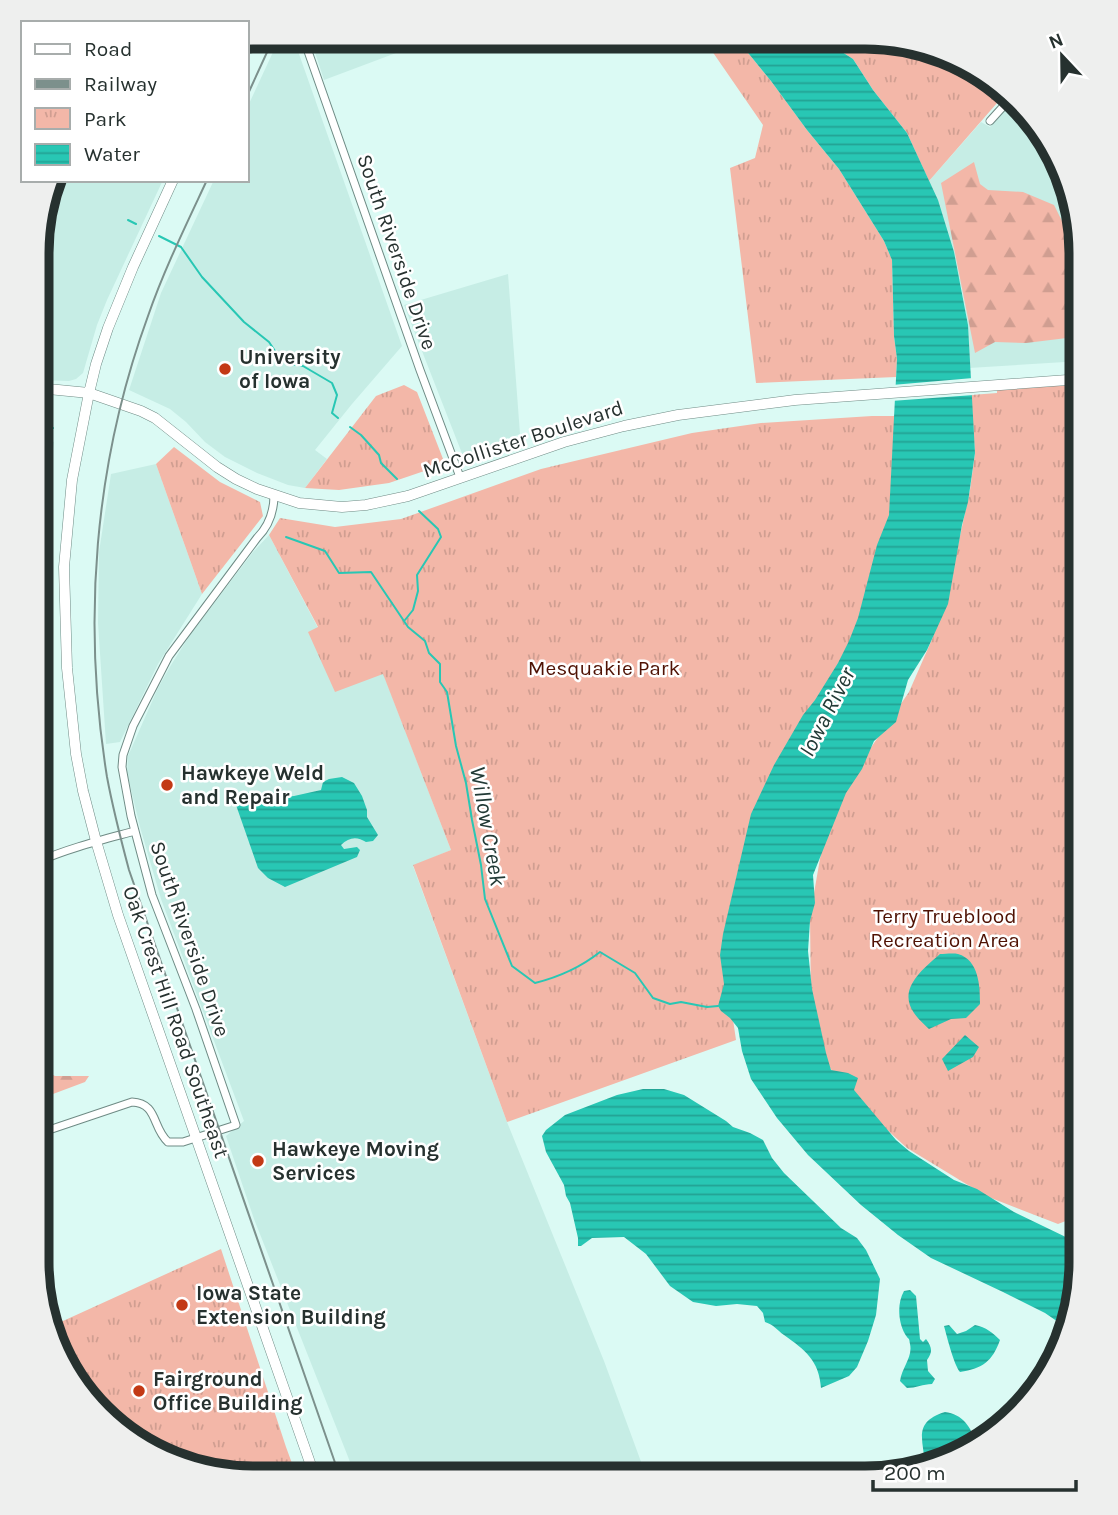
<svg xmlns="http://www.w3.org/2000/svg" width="1118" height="1515" viewBox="0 0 1118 1515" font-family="Karla,sans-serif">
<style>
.built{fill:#c6ede5}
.forest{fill:url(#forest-firs)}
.park{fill:url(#park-tufts)}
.water{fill:url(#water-rules)}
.pier{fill:#dbfaf4}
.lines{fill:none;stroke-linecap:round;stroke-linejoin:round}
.stream{stroke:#28c7b4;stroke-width:2}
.street-casing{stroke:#6f8b85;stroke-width:9}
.secondary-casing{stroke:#6f8b85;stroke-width:11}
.street{stroke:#fff;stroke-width:7}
.secondary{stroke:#fff;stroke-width:10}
.rail{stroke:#7c908c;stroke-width:2}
.poi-dot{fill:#c33915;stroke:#fff;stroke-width:2.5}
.labels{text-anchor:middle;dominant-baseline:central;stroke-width:5;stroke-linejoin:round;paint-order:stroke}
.street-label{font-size:21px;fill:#26312f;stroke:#fff}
.poi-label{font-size:21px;font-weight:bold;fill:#26312f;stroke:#fff;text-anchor:start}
.park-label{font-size:21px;fill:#4f1204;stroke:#fff}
.water-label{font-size:23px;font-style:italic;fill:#223a36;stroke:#fff}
.rim{fill:none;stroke:#26312f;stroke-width:9}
</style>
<defs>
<pattern id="forest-firs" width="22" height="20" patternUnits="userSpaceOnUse" patternTransform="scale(1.75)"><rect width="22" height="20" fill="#f3b7a8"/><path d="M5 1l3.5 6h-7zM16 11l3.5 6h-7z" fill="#d09e91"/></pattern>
<pattern id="park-tufts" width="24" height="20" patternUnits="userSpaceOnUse" patternTransform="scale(1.75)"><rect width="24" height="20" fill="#f3b7a8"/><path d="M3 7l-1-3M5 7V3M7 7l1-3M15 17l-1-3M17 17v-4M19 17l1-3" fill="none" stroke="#d09e91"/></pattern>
<pattern id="water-rules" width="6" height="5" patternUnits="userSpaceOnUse" patternTransform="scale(1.75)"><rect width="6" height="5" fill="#28c7b4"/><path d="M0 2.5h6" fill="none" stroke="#22a293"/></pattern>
</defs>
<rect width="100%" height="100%" fill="#dbfaf4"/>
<!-- built -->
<path class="built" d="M280,37H293L402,346L352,404L315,450L327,459L305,488L288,485L257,473L225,457L205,442L186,422L170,409L129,390L161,293L214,180H247V108Z
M310,37H431L396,53L324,80Z
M1011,103L1059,157L1081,253V361L969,368L968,325L961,286L929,181L981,122L990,127Z
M54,180H163L107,300L97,325L83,373L76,379L69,381L38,380L39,224Z
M508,274L520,434L463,456L404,305Z
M38,435L54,442L38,574Z
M156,464L202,594L158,664L120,742L106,744L98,623L99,552L111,474Z
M269,535L318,628L309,632L383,673L451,850L413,866L507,1122L604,1361L647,1478L356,1477L254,1219L226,1136L244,1121L161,899L140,827L127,773L128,756L158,688L171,665L190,635L253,552Z"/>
<!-- forest -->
<path class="forest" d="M974,162L980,184L988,190L1023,192L1054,205L1073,243L1068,256L1067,278L1081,294V325L1075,337L1026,343L995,342L975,353L941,183Z
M37,1066L55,1076H89L85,1082L37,1100Z"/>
<!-- park -->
<path class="park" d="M703,38H736L771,81L807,130L839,169L884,241L892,260L894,336L897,359L896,377L756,383L730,168L755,158L763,125Z
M829,38L894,39L985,73L1004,95L929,181L907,133L873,90L853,59L842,52Z
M1081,379V1215L1058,1224L986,1196L907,1148L847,1093L824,1059L811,1008L810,916L821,853L846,784L909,692L933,637L955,559L970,490L975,453L971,395L997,393V384Z
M404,385L417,392L445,464L389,483L339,490L305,488L376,396Z
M872,416H905L896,515L729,992L736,1040L507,1122L413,865L451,850L383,674L335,692L308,632L318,627L269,535L280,518L335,527L401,519L541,469L692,433L761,423Z
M174,447L220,482L260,502L263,516L202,594L156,464Z
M221,1249L286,1447L297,1477L225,1476L133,1442L59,1358L52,1326Z"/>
<!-- water -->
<path class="water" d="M736,38H829L842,52L853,59L873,90L907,133L938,200L954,252L968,325L975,453L968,502L962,525L948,604L927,650L908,680L896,722L874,741L862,769L846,793L813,875L815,903L810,921L808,951L812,989L826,1053L831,1070L848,1073L858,1078L854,1090L896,1140L909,1151L954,1180L977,1189L1014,1212L1072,1240L1081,1247V1277L1064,1326L1045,1313L1003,1292L931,1258L898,1235L861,1205L808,1155L777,1118L751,1079L742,1051L738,1028L730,1018L721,1011L718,1006L724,984L720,955L723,934L751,814L774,765L803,715L815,700L838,663L849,641L858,618L877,545L889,515L897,359L894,336L892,260L884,241L839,169L807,130L771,81Z
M342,777L354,783L362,796L367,810V817L378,835L373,841L366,842C357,836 349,837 341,845L344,849L357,847L360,850L357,857L285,887L268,878L258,868L236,805L239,797L251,791L265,794L279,792L284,797L294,796L321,790L323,782L329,779Z
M940,954C945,954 953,953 958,954C979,960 980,986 980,1004L966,1018L951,1019L929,1029C924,1024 918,1019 914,1013C897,989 923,969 940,954Z
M965,1035L979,1047L973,1057L948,1071L942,1059Z
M643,1089H664L684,1095L726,1121L733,1127L750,1133L763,1140L772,1158L784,1173L841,1228L857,1238L866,1250L880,1279L876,1315L868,1341L857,1367L849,1376L821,1388C819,1360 805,1350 784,1335C777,1330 774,1325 765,1322L763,1313L757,1306L737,1304L716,1306L693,1302L670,1286L646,1254L624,1237L592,1238L581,1246H578V1238L570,1203L566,1196L564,1185L546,1152L542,1136L546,1130L565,1115L617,1095Z
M910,1290L916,1296L920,1339L923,1342L926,1339C932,1347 933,1352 927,1360L928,1371L935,1379L932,1384C923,1384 916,1388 907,1388L900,1381C902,1367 913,1357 910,1344C909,1336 909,1341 905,1334C898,1322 897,1303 904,1291Z
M949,1325L957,1334L966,1331L975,1325C986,1327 993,1333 1000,1340C992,1362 983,1368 960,1372C954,1365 947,1337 944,1326Z
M945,1412C962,1414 972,1427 975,1443L961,1456L925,1464C923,1439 913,1422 945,1412Z"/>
<!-- pier -->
<path class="pier" d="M973,378L974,395L891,401L892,385Z"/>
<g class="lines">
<!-- stream -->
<path class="stream" d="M128,220L136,224
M159,236L181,247L202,277L244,322L269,342L279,357L291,364L303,366L332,383L337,395L332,413L338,418
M38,419L53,428
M350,427L361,435L379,455L381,463L397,479
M286,537L325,551L339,573L371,572L408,627L425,641L429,653L440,664V682L447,692L456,746L466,783L472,820L481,865L485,899L512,966L535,983C559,977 581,967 600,952L635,973L653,998L670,1004L681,1002L707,1007L718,1006
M405,620L413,610L418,591L417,575L441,537L438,529L419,511"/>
<defs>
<path id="street" d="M303,37L420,370L460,477
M990,121L1009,100
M37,862C69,848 102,840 135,831
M37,1134L132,1102C158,1103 152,1128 168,1142H183L236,1125L196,1009L152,895L131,816L122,767L123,755L133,726L169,656L257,538C269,526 274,513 274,495"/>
<path id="secondary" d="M173,180L133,267L108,328L96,364L89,393L72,480L64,567L67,668L76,754L83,791L96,841L118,915L315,1477
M38,388L89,393L141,411L155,418L217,467L236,479L257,489L299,503L342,507L366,505L408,496L564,442L624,426L678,415L795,400L1081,379"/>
</defs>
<!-- street casing -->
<use href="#street" class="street-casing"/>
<!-- secondary casing -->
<use href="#secondary" class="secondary-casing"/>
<!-- street -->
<use href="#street" class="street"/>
<!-- secondary -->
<use href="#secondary" class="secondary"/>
<!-- rail -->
<path class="rail" d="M247,96L274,37
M207,180C186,225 164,270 148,316C94,464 82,622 107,777C113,809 121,840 129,870L340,1477"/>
</g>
<!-- markers -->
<g class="poi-dot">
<circle cx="225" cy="369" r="7"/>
<circle cx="167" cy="785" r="7"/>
<circle cx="258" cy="1161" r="7"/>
<circle cx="182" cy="1305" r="7"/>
<circle cx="139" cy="1391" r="7"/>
</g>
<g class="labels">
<!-- street labels -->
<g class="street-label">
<text transform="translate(397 252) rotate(71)">South Riverside Drive</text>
<text transform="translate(523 439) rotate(-18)">McCollister Boulevard</text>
<text transform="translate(190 939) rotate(71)">South Riverside Drive</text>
<text transform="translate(176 1022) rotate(71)">Oak Crest Hill Road Southeast</text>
</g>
<!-- poi labels -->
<g class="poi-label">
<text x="239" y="357">University<tspan x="239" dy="24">of Iowa</tspan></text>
<text x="181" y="773">Hawkeye Weld<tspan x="181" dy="24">and Repair</tspan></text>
<text x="272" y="1149">Hawkeye Moving<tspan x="272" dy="24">Services</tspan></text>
<text x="196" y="1293">Iowa State<tspan x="196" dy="24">Extension Building</tspan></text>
<text x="153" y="1379">Fairground<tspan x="153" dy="24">Office Building</tspan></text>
</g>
<!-- park labels -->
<g class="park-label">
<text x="604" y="668">Mesquakie Park</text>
<text x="945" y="916">Terry Trueblood<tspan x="945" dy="24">Recreation Area</tspan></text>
</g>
<!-- water labels -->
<g class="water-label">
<text transform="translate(827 712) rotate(-63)">Iowa River</text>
<text transform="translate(488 826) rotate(80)">Willow Creek</text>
</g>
</g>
<!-- crop -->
<path d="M0 0H1118V1515H0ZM253 49H865A204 204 0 0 1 1069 253V1262A204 204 0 0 1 865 1466H253A204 204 0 0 1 49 1262V253A204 204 0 0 1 253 49Z" fill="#eeefee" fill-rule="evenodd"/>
<path class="rim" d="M253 49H865A204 204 0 0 1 1069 253V1262A204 204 0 0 1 865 1466H253A204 204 0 0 1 49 1262V253A204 204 0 0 1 253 49Z"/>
<!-- legend -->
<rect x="21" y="21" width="228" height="161" fill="#ffffff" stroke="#a8adac" stroke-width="2"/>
<rect x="35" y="44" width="35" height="10" fill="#ffffff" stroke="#a8adac" stroke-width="2"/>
<text x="84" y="56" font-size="21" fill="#26312f">Road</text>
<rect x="35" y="79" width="35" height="10" fill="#7c908c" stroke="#a8adac" stroke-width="2"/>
<text x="84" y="91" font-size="21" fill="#26312f">Railway</text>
<rect x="35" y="108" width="35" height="21" fill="url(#park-tufts)" stroke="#a8adac" stroke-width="2"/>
<text x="84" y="126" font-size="21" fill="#26312f">Park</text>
<rect x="35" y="144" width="35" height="21" fill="url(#water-rules)" stroke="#a8adac" stroke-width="2"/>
<text x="84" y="161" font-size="21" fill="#26312f">Water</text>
<!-- north arrow -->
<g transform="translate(1062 56) rotate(338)" stroke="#ffffff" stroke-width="5" paint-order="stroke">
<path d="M0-5L12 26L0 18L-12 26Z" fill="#26312f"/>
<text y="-10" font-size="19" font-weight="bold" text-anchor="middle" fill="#26312f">N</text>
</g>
<!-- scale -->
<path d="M873 1480v10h203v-10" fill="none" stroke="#26312f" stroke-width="3.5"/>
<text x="884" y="1480" font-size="21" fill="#26312f" stroke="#ffffff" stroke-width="5" paint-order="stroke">200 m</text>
</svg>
